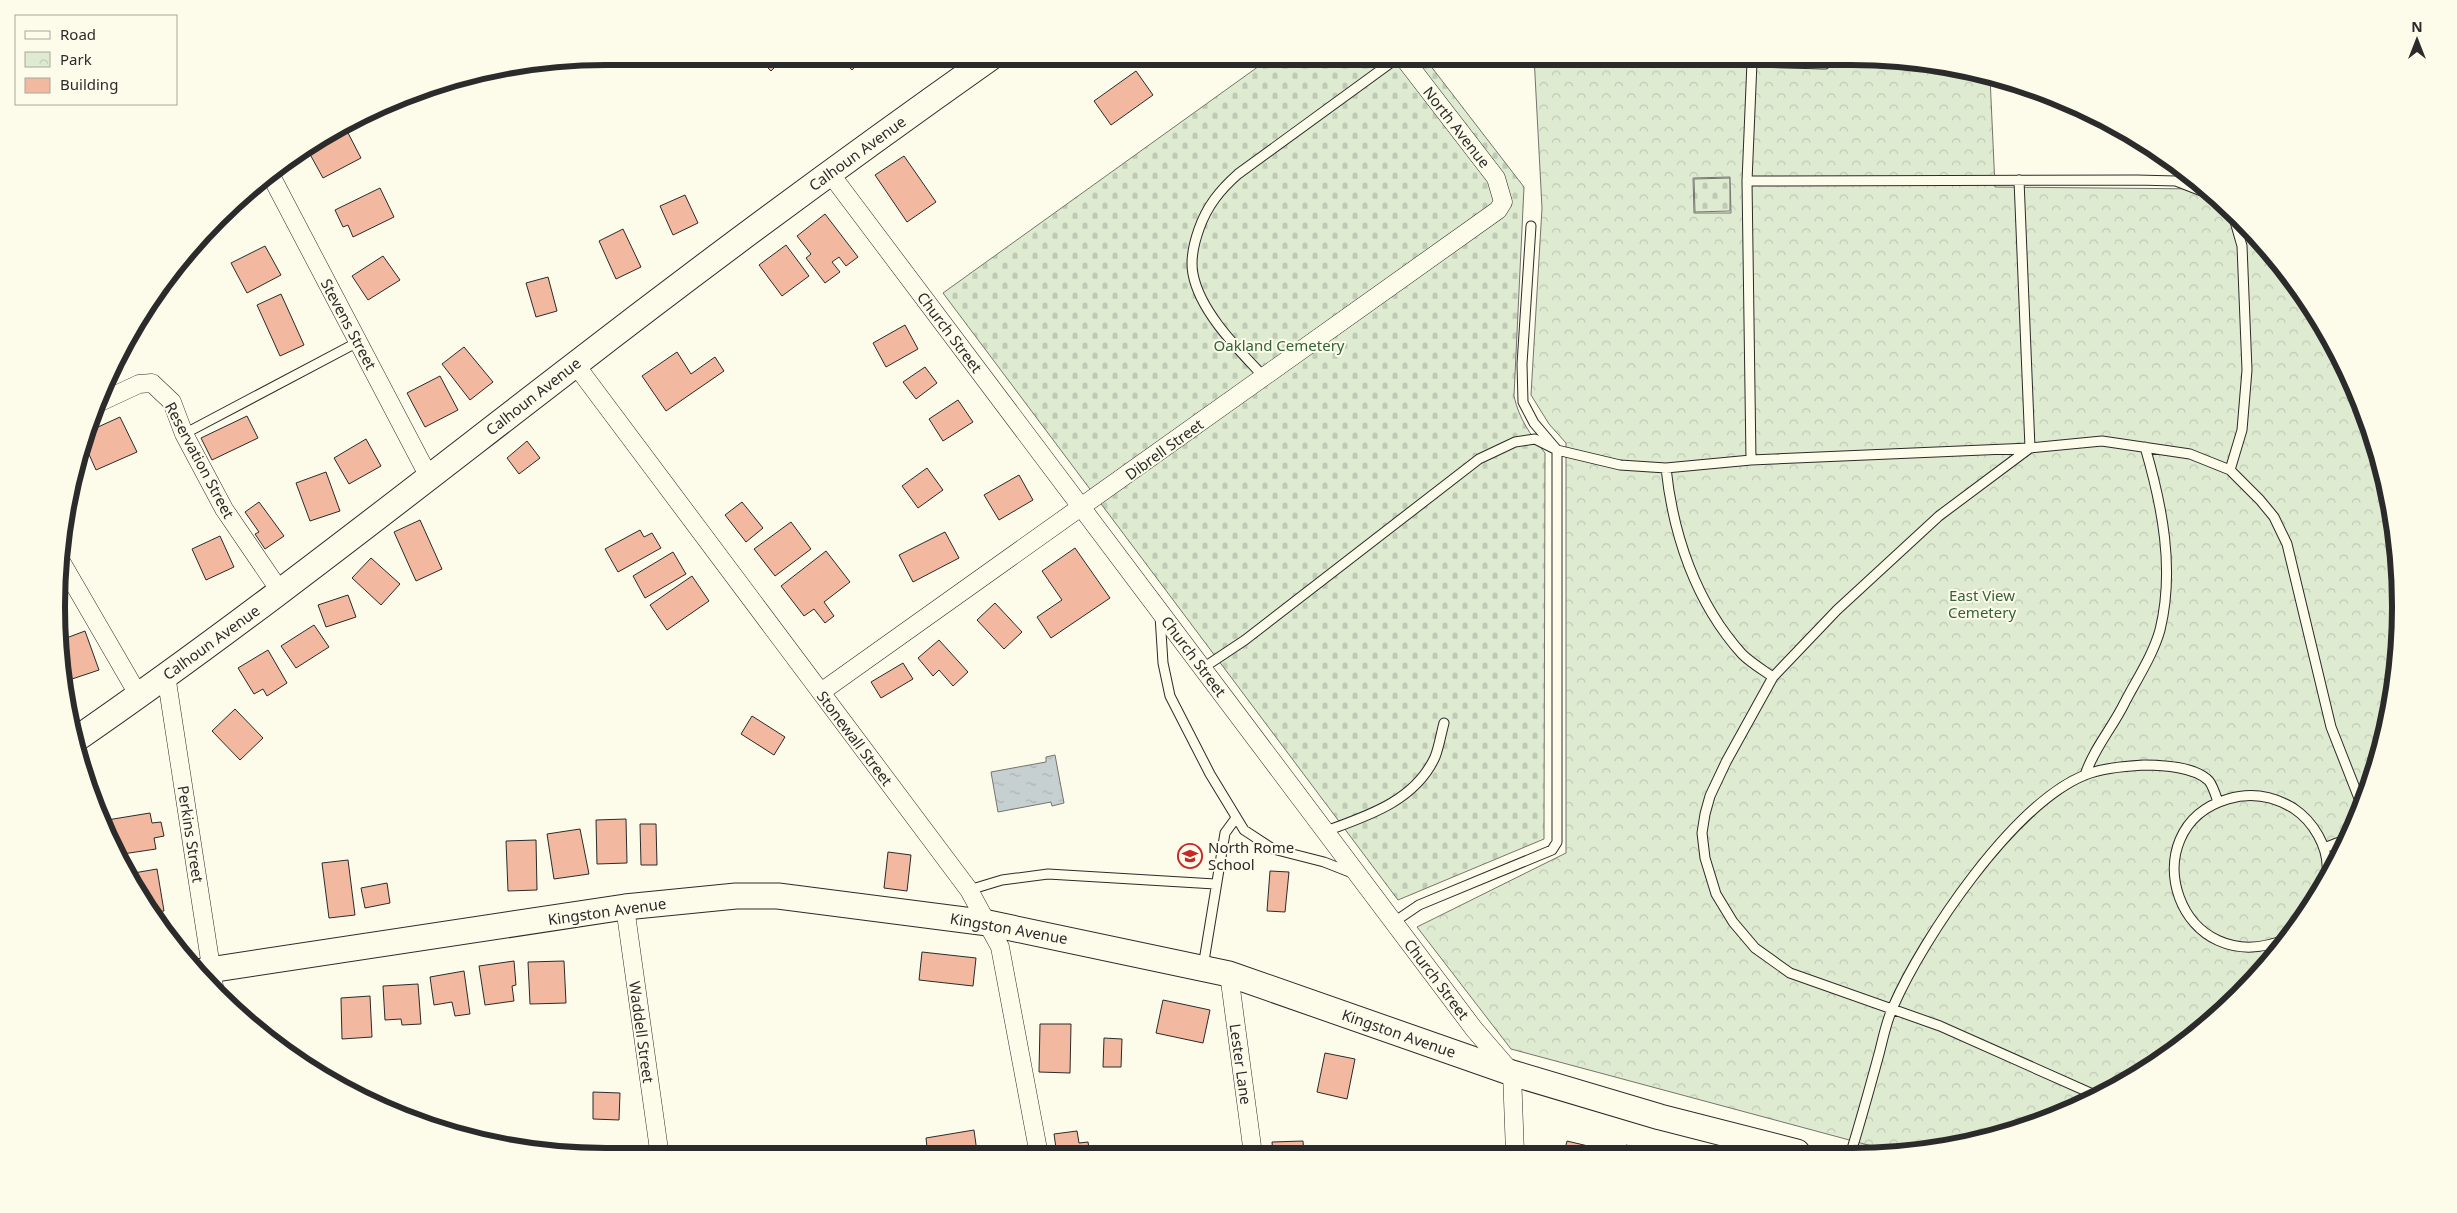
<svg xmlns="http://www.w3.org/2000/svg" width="2457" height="1213" viewBox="0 0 2457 1213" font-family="'Noto Sans',sans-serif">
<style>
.cemetery{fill:url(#cemetery-stones);stroke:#74746e}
.park{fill:url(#park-crowns);stroke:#74746e;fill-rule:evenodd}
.water{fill:url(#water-ripples);stroke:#74746e}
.building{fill:#f2b8a0;stroke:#2b2b2b}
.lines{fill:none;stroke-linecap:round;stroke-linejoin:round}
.lane-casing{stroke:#2b2b2b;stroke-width:11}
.street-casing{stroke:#2b2b2b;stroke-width:19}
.secondary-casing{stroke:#2b2b2b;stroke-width:27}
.lane{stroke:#fdfbea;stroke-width:9}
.street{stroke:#fdfbea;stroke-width:18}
.secondary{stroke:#fdfbea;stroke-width:25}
.labels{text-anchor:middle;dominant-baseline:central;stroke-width:4;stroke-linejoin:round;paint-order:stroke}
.street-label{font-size:15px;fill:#2b2b2b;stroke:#fdfbea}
.park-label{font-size:15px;fill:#34623c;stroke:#fdfbea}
.poi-label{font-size:15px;fill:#2b2b2b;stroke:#fdfbea;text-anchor:start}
.rim{fill:none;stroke:#2b2b2b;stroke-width:6}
</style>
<defs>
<pattern id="cemetery-stones" width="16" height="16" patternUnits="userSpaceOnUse" patternTransform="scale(1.25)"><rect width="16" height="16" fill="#deebd1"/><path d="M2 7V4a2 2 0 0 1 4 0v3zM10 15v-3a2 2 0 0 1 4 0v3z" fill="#bfcab4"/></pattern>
<pattern id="park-crowns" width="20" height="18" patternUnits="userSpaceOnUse" patternTransform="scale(1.25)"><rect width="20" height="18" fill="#deebd1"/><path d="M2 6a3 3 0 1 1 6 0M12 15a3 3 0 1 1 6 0" fill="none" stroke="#bfcab4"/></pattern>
<pattern id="water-ripples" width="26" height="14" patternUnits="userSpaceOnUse" patternTransform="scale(1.25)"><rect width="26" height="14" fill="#c7d0d0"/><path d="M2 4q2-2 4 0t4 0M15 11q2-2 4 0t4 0" fill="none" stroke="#abb3b3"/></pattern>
</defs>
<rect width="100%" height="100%" fill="#fdfbea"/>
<!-- cemetery -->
<path class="cemetery" d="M1273,56H1423L1524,187L1514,396C1519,419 1530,434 1545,453L1544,839L1398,900L943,293Z
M1730,178V211L1695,212L1694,179Z"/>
<!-- park -->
<path class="park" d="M1534,56H1851L1958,67L1990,77L1995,187L2205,189L2240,218L2308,301L2359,396L2390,499L2401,607L2390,714L2359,817L2287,941L2186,1043L2061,1115L1923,1152H1894L1511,1049L1417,927L1566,853V443L1549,424L1531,395L1542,208ZM1730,177L1731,213H1694L1693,178Z"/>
<!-- water -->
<path class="water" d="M1055,755L1064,803L1052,806L1051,802L998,812L991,772L1046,762V757Z"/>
<!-- building -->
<path class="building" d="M756,56H786L771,71Z
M838,56H865L852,70Z
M901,56H913L908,62Z
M1136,71L1153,95L1111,125L1094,101Z
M332,131L335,137L347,131L361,158L323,178L306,147Z
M904,156L936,202L907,222L875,175Z
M380,188L394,217L353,237L348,225L343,227L335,210Z
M685,195L698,223L673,235L660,206Z
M825,214L858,257L846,266L839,257L832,262L840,272L825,283L806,258L811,254L797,236Z
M623,229L641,267L616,279L599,241Z
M786,245L809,276L782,296L759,265Z
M265,246L281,275L247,293L231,263Z
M383,256L400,280L368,300L352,276Z
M548,277L557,311L536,317L526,283Z
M281,294L304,345L280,356L257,305Z
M905,325L918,349L886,367L873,343Z
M464,347L493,382L470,400L442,364Z
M677,352L691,374L715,357L724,371L666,411L642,376Z
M925,367L937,383L916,399L903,382Z
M440,376L458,410L425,427L407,393Z
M958,400L973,422L943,441L929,419Z
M247,416L258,438L212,460L201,438Z
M120,417L137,452L96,470L84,443L87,432Z
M366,439L381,466L349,484L334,458Z
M527,441L540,458L519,474L507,458Z
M927,468L943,490L918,508L902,486Z
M326,472L340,511L310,521L296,483Z
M1019,475L1033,500L999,520L984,495Z
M259,502L284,536L265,549L255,534L259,532L245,512Z
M742,502L763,528L746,542L725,515Z
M420,520L442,569L416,581L394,532Z
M791,522L811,549L775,576L754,549Z
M640,530L644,537L652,533L661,548L618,572L605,549Z
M945,532L959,558L913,582L899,555Z
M220,536L234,567L206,580L192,549Z
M1075,548L1110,598L1051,638L1037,617L1062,600L1042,571Z
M826,551L850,582L824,602L834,616L825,623L814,609L804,616L781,586Z
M673,552L686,574L645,598L633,576Z
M371,558L400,584L381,605L352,578Z
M692,576L709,601L667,630L650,605Z
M348,595L356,617L326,627L318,605Z
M995,603L1022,632L1004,649L977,620Z
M314,625L329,647L296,668L281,646Z
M85,631L99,670L69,680L60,654V636L61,640Z
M939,640L968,672L953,686L939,670L933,676L918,658Z
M268,650L287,683L267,696L263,689L254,694L238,668Z
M903,663L913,679L881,698L871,682Z
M235,709L263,738L240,760L212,731Z
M752,716L785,737L774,755L741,734Z
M150,813L152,823L161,822L164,836L154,838L156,849L116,855L101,821Z
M626,819L627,863L597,864L596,820Z
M640,824H656L657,865H641Z
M580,829L589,874L554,879L547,834Z
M536,840L537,890L508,891L506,841Z
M888,852L911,855L907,891L884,888Z
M348,860L355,915L329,918L322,863Z
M157,869L164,911L152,912L128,874Z
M1270,871L1289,872L1285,912L1267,911Z
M387,883L390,903L365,908L361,888Z
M922,952L976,958L973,986L919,980Z
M514,961L516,985L512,986L514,1001L485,1005L479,966Z
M564,961L566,1003L530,1004L528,962Z
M464,971L470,1014L455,1016L452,1002L434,1005L430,977Z
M418,984L421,1024L402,1025L401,1019L385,1020L383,986Z
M370,996L372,1037L342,1039L341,998Z
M1163,1000L1210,1010L1203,1043L1156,1033Z
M1040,1024H1071L1070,1073L1039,1072Z
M1104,1038L1122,1039L1121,1067H1103Z
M1325,1053L1355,1059L1347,1099L1317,1092Z
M593,1092L620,1093L619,1120L593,1119Z
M974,1130L977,1152L957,1155L928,1156L926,1138Z
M1077,1131L1079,1143L1088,1142L1090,1154L1057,1155L1054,1134Z
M1303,1141L1304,1154H1273L1272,1142Z
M1567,1141L1609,1151V1153H1564Z
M1626,1145L1659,1153H1624Z
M764,1146L765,1156H715L714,1149Z"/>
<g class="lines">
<defs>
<path id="lane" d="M2019,180L2030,448L1939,516L1837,610L1773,677L1726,762L1710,796L1705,814L1702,833L1705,858L1716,894L1733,922L1755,948L1790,973L1940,1026L2095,1095
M1747,181L2137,180L2176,181L2212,195
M1264,377C1239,350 1200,312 1193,274C1190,259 1194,243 1199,229C1207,206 1220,190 1238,174L1400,56
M184,434L358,342
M1751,460L1747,181L1752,62L1825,64
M1666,468C1673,535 1696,603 1742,654C1751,663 1763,670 1773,677
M2230,470L2242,430L2247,370L2242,246L2232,211
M1160,616L1163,663L1170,696L1210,774L1244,830L1273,849L1324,862L1352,873
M1203,668L1245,640L1479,459L1515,442L1535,439L1557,450L1620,465L1666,468L1751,460L2030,448L2102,441L2190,454L2230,470L2260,500L2274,517L2287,544L2331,727L2362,806
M2085,775C2094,748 2113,727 2125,702C2137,679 2153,655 2160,630C2175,569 2162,505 2145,447
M1326,831C1367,816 1415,801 1435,757C1439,747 1441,734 1444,723
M2324,848L2345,840
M969,890L1002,880L1048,874L1215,884
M1394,922L1419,905L1552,850L1557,842V450L1534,423L1523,402L1522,364L1531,226
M2289,938C2177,986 2129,828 2228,799C2251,792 2273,796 2293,808C2313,821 2329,847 2327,872
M1203,967L1225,833L1236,818
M1851,1152C1861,1120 1870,1087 1879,1054C1883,1039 1886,1022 1893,1007C1923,938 2013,804 2085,775C2102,768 2126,766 2144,765C2162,765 2196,767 2209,781C2213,786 2216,796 2218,802"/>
<path id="street" d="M269,172L429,477
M829,172L1474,1029L1512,1073L1515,1153
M575,364L969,890L1000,947L1039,1155
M96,404L139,384L152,383L172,402L184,434L224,509L280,591
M59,558L139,696
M166,675L215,993
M821,692L1498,210L1503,202L1496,178L1402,56
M625,907L660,1157
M1229,974L1253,1154"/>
<path id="secondary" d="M75,740C246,622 408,493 572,367C710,260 850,157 993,56
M196,972L625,907L736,896H778L988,923L1229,974L1512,1073L1660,1117L1797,1152"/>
</defs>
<!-- lane casing -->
<use href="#lane" class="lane-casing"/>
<!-- street casing -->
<use href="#street" class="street-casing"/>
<!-- secondary casing -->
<use href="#secondary" class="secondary-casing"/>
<!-- lane -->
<use href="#lane" class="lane"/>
<!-- street -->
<use href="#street" class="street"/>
<!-- secondary -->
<use href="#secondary" class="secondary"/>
</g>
<!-- icons -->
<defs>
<symbol id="school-ring" viewBox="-11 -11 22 22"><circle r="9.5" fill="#fdfbea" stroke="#c62828" stroke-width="1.5"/><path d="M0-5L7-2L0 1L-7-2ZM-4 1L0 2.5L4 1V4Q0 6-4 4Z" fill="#c62828"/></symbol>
</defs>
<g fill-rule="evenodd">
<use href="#school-ring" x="1176" y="842" width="28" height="28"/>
</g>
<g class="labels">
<!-- street labels -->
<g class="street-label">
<text transform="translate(1457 127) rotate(52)">North Avenue</text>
<text transform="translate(857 153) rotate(-36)">Calhoun Avenue</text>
<text transform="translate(349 324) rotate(62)">Stevens Street</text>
<text transform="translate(950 332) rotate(53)">Church Street</text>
<text transform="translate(533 396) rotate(-38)">Calhoun Avenue</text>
<text transform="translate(1164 449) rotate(-36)">Dibrell Street</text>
<text transform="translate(200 460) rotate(62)">Reservation Street</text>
<text transform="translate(211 642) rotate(-36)">Calhoun Avenue</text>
<text transform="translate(1194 656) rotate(53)">Church Street</text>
<text transform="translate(855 738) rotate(53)">Stonewall Street</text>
<text transform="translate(191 834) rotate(81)">Perkins Street</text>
<text transform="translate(607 911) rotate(-8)">Kingston Avenue</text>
<text transform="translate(1009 928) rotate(10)">Kingston Avenue</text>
<text transform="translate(1437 979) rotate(53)">Church Street</text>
<text transform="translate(642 1032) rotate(82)">Waddell Street</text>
<text transform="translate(1399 1033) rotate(19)">Kingston Avenue</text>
<text transform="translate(1241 1064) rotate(82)">Lester Lane</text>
</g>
<!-- park labels -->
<g class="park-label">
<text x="1279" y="345">Oakland Cemetery</text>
<text x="1982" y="595">East View<tspan x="1982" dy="17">Cemetery</tspan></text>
</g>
<!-- poi labels -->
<g class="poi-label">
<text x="1208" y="847">North Rome<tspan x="1208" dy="17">School</tspan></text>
</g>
</g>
<!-- crop -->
<path d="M0 0H2457V1213H0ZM606 65H1851A541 541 0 0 1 2392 606V607A541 541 0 0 1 1851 1148H606A541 541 0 0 1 65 607V606A541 541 0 0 1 606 65Z" fill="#fdfbea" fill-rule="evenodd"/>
<path class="rim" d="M606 65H1851A541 541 0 0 1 2392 606V607A541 541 0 0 1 1851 1148H606A541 541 0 0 1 65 607V606A541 541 0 0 1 606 65Z"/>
<!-- legend -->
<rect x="15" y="15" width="162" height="90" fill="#fdfbea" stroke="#a9a89e"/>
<rect x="25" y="31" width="25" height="8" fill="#fdfbea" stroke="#a9a89e"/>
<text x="60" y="40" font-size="15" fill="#2b2b2b">Road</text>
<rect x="25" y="52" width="25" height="15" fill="url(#park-crowns)" stroke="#a9a89e"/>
<text x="60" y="65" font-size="15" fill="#2b2b2b">Park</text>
<rect x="25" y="78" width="25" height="15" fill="#f2b8a0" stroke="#a9a89e"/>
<text x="60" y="90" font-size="15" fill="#2b2b2b">Building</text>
<!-- north arrow -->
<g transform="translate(2417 40)" stroke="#fdfbea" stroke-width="4" paint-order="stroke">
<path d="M0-4L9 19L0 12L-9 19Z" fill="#2b2b2b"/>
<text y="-8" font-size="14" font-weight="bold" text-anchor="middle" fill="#2b2b2b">N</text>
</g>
</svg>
